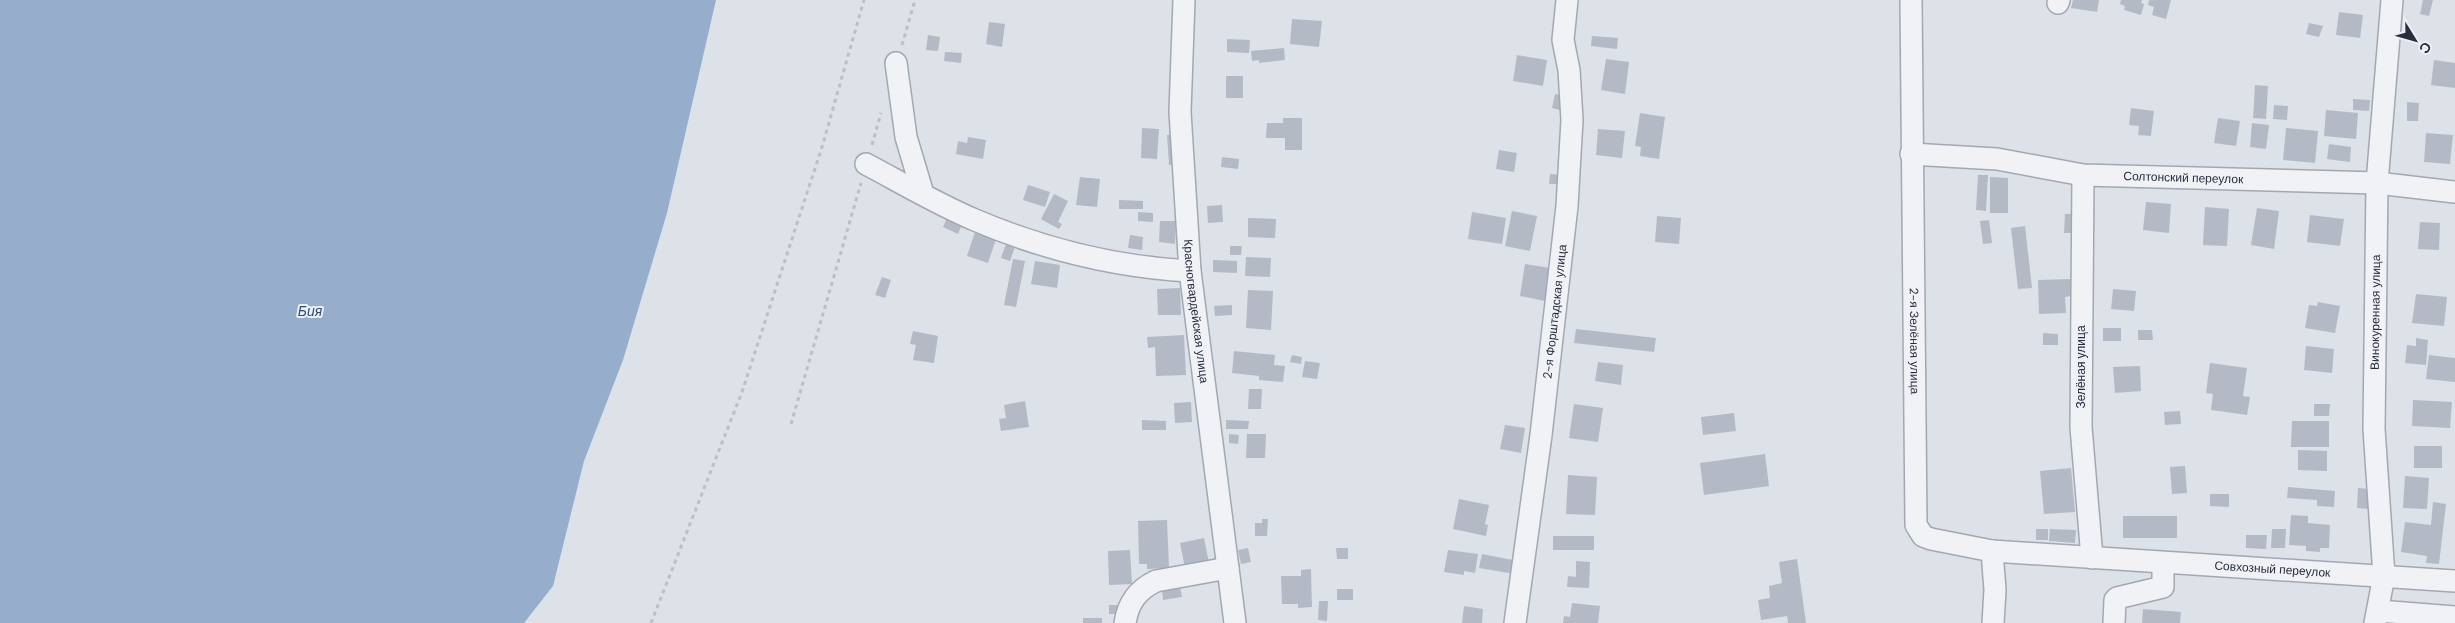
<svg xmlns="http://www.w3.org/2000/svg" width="2455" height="623" viewBox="0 0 2455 623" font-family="'DM Sans',sans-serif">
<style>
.water{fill:#96adcb}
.building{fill:#b4bac5}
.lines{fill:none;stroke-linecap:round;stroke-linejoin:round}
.minor-casing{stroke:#a2a8b2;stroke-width:24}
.path{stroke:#bbbfc6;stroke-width:3;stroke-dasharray:4 4;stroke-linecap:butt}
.minor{stroke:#f0f2f6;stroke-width:21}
.labels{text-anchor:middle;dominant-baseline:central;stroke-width:4;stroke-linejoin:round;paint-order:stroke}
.street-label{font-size:12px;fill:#262e3f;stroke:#edf0f6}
.water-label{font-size:14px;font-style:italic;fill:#2e4b76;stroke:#edf0f6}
</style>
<rect width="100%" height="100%" fill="#dde1e8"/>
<!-- water -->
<path class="water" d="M0,0H716L667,213L623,360L584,461L553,586L524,623H0Z"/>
<!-- building -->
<path class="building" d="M2073,0H2099L2097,12L2071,8Z
M2121,0H2142L2141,3L2144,4L2141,15L2124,10L2125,6L2120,4Z
M2149,0H2171L2166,19L2152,15L2154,7L2148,5Z
M2423,0H2433L2429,16L2420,14Z
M2339,12L2363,15L2360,38L2336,35Z
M1292,19L1322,21L1319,47L1290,44Z
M989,22L1005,24L1002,47L986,44Z
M2309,23L2323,26L2319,37L2306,34Z
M928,35L940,37L938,51L926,50Z
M1592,36L1618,38L1617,49L1591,46Z
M1227,39L1250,40L1249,53L1227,52Z
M1284,48L1285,60L1259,63V60L1252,61L1251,51Z
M945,52L962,53L961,63L944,61Z
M1517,55L1547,60L1543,86L1513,81Z
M1606,59L1629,62L1625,94L1601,90Z
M2434,60L2455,63V88L2431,85Z
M1226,76H1243V98H1226Z
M2255,85L2268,86L2266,119L2253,118Z
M1555,94L1566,96L1563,111L1552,108Z
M2353,99L2370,100L2369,111L2353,110Z
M2407,102L2419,103L2418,121H2407Z
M2274,105L2288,106L2287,120L2273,119Z
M2131,108L2154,111L2151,136L2138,135L2139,126L2129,125Z
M2326,110L2358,113L2356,139L2324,136Z
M1640,113L1665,117L1659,159L1640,156L1641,147L1635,146Z
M1283,118H1302V150H1285V138H1266L1267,123H1283Z
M2218,118L2240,121L2236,146L2214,143Z
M2252,123L2269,125L2266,149L2250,147Z
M1142,128L1159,129L1157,159L1141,158Z
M2286,128L2318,131L2315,163L2283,160Z
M1598,129L1625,131L1622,158L1596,155Z
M2426,133L2453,135L2450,164L2424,162Z
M1175,134L1178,164L1169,165L1167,135Z
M968,137L986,140L983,159L956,154L958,141L967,143Z
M2329,144L2351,147L2350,162L2327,159Z
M1499,150L1517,153L1514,172L1496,169Z
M1222,157L1239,159L1238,169L1221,167Z
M1550,174L1565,175V184H1549Z
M1978,175H1988L1986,211L1976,210Z
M1080,177L1100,179L1097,207L1076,205Z
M1990,177L2008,178V213H1990Z
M1028,185L1050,192L1045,207L1023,200Z
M1054,194L1068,201L1058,222L1062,224L1059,229L1041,219Z
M1119,200L1143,201V209H1119Z
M2146,202L2171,204L2169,233L2143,230Z
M1222,205L1223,222L1208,223L1207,206Z
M2205,207L2229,209L2227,246L2203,245Z
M2257,208L2279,211L2274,249L2251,245Z
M1512,211L1537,216L1530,251L1505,246Z
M1138,212L1153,213V222L1138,221Z
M1472,212L1506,218L1502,244L1468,239Z
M2065,214H2079L2078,233H2064Z
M2310,215L2344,219L2340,246L2307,242Z
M1657,216L1681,218L1679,244L1655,242Z
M947,218L962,224L958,234L943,227Z
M1248,218L1276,219L1275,238L1248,237Z
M1989,220L1992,243L1983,244L1980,221Z
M1160,221H1176L1175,244L1159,242Z
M2420,222L2440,223L2439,250L2418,249Z
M2025,226L2032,288L2018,289L2011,228Z
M975,232L996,239L988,263L967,256Z
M1130,235L1143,237L1142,250L1128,248Z
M1007,241L1016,244L1010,261L1001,258Z
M1230,246H1242L1241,255H1230Z
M1246,257L1271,258L1270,277L1245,276Z
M1013,259L1025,261L1016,307L1004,305Z
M1213,260L1237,261V273L1213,272Z
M1035,261L1060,265L1057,288L1031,284Z
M1525,264L1550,268L1545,301L1520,296Z
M882,277L891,280L885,298L875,295Z
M2071,279V296L2065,297L2066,313L2039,314L2038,280Z
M1180,288L1181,315H1158L1157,289Z
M2113,289L2136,291L2134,311L2111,309Z
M1248,290L1273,291L1271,330L1246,328Z
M2416,294L2447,297L2444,326L2412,323Z
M2318,302L2340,306L2335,333L2305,328L2309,305L2317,306Z
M1232,305V315L1215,316L1214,306Z
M2103,328H2121V341H2103Z
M1576,329L1656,338L1654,352L1574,343Z
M2138,330H2152L2153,340H2138Z
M913,331L938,336L934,363L913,360L916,345L910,344Z
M2043,333L2058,334V345H2043Z
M1184,335L1186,375L1156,376L1155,347L1148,348L1147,337Z
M2416,338L2428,340L2426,365L2405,363L2407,345L2416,346Z
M2306,346L2334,349L2332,373L2304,370Z
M1234,351L1275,355L1274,365L1285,366L1283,382L1259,380V376L1232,373Z
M1292,355L1302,357L1301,364L1290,362Z
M2429,355L2455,358V382L2426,379Z
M1305,361L1320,363L1317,379L1302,377Z
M1598,362L1623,365L1621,385L1595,381Z
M2210,363L2247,368L2243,396L2250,397L2247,415L2211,410L2213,394L2206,393Z
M2140,366L2141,391L2115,393L2113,367Z
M1249,389H1262L1261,409H1248Z
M2413,400L2452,402L2450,428L2412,426Z
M1025,401L1029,427L1001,431L999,419L1006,418L1004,405Z
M1191,402L1192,422L1175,423L1174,403Z
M1574,404L1603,408L1598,442L1569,438Z
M2314,404H2330L2329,416H2314Z
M2180,411L2181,424L2165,425L2164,412Z
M1734,413L1736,431L1703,435L1701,417Z
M1142,420L1166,421V430H1142Z
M1226,420L1249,421L1248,429H1226Z
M2292,421H2329V447H2291Z
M1505,425L1525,428L1521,453L1500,449Z
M1229,434L1239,435L1238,444L1229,443Z
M1247,434H1266L1265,458H1246Z
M2414,446H2442V468H2414Z
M2298,450L2327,451V471L2298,470Z
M1765,454L1769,486L1704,495L1700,463Z
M2185,466L2187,493L2172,494L2170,467Z
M2071,468L2075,512L2044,514L2040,471Z
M1568,475L1597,477L1595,515L1566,514Z
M2405,476L2429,478L2427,509L2403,508Z
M2288,487L2335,491L2334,507L2317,506V500L2287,498Z
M2358,488L2370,489L2369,509L2357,508Z
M2210,494H2229V507L2210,506Z
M1459,499L1489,505L1485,524L1488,525L1486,536L1453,529Z
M2433,502L2446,504L2439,564L2426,563L2427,556L2401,552L2405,522L2431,525Z
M2291,515L2308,516V523L2330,525L2329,548H2320V552L2306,551V546L2289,545Z
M2123,516H2177V538H2123Z
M1262,519H1268L1267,536H1255V523H1262Z
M1167,520L1169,568L1147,569V564H1139L1138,521Z
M2036,529H2048V540H2036Z
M2050,529L2076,530L2075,543L2049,541Z
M2272,529H2286L2285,548H2271Z
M2246,535H2267L2266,549L2246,548Z
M1553,536H1594V550H1553Z
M1204,538L1209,563L1185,568L1180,543Z
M1248,548L1251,562L1241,564L1238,550Z
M1336,548H1348V559H1337Z
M1130,550L1132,584L1109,585L1108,551Z
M1448,550L1478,554L1475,573L1464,571V575L1444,572Z
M1482,554L1518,561L1515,574L1479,568Z
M1797,559L1806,623H1788L1787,616L1761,620L1758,600L1770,598L1769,586L1782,583L1779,562Z
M1576,561L1590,562L1589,588L1567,587L1568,576L1576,577Z
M1311,569L1312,607L1298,608V604H1282L1281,576H1301V570Z
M1180,587L1182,597L1163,600L1162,591Z
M1337,589H1353V600H1337Z
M1319,601H1328L1327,621L1318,620Z
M1572,603L1600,606L1598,623H1563L1564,616L1570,617Z
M1109,605H1120V614H1109Z
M1464,606L1483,609L1482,623H1462Z
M2143,609L2181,612L2180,623H2142Z
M1083,618H1102V623H1083Z"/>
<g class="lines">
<defs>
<g id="minor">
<path id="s1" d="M1184,0L1180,112L1190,271L1235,623"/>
<path id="s2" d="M1911,0L1916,525L1923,536L1931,539L1992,551L1995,590L1993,623"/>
<path d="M2058,3L2059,0"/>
<path d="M896,63L906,137L923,194"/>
<path id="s3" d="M1911,154L1997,159L2083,175L2377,183L2455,192"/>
<path d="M866,164C902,183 937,204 975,220C1043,249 1116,267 1190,271"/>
<path d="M2083,175L2081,427L2092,558"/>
<path id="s4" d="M1992,551L2455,581"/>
<path d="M2379,611L2455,617"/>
<path d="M1125,623C1128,603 1137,590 1156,581L1228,568"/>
<path id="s5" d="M1515,623L1541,435L1567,206L1572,120L1569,70L1563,40L1567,0"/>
<path d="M2114,623L2115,600L2117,598L2163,587V563"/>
<path id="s6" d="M2375,623L2384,576L2374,429L2377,183L2392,0"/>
</g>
</defs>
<!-- minor casing -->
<use href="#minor" class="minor-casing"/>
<!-- path -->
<path class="path" d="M902,45L915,0
M872,145L881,113
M791,424L861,183
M651,623L742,392L822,147L864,0"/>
<!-- minor -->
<use href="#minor" class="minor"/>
</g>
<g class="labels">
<!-- street labels -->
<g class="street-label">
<text stroke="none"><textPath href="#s3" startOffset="274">Солтонский переулок</textPath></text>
<text stroke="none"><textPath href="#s1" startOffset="312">Красногвардейская улица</textPath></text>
<text stroke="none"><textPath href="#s5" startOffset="314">2-я Форштадская улица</textPath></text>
<text stroke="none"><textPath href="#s6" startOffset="312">Винокуренная улица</textPath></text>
<text stroke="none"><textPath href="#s2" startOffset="341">2-я Зелёная улица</textPath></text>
<text transform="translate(2081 367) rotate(-90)">Зелёная улица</text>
<text stroke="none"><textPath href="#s4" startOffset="281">Совхозный переулок</textPath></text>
</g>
<!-- water labels -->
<g class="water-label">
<text x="310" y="311">Бия</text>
</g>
</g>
<!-- north arrow -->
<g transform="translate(2415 40) rotate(127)" stroke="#edf0f6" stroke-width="4" paint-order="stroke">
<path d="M0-4L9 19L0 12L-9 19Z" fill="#262e3f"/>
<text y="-8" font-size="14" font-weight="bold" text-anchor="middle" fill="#262e3f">С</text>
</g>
</svg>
